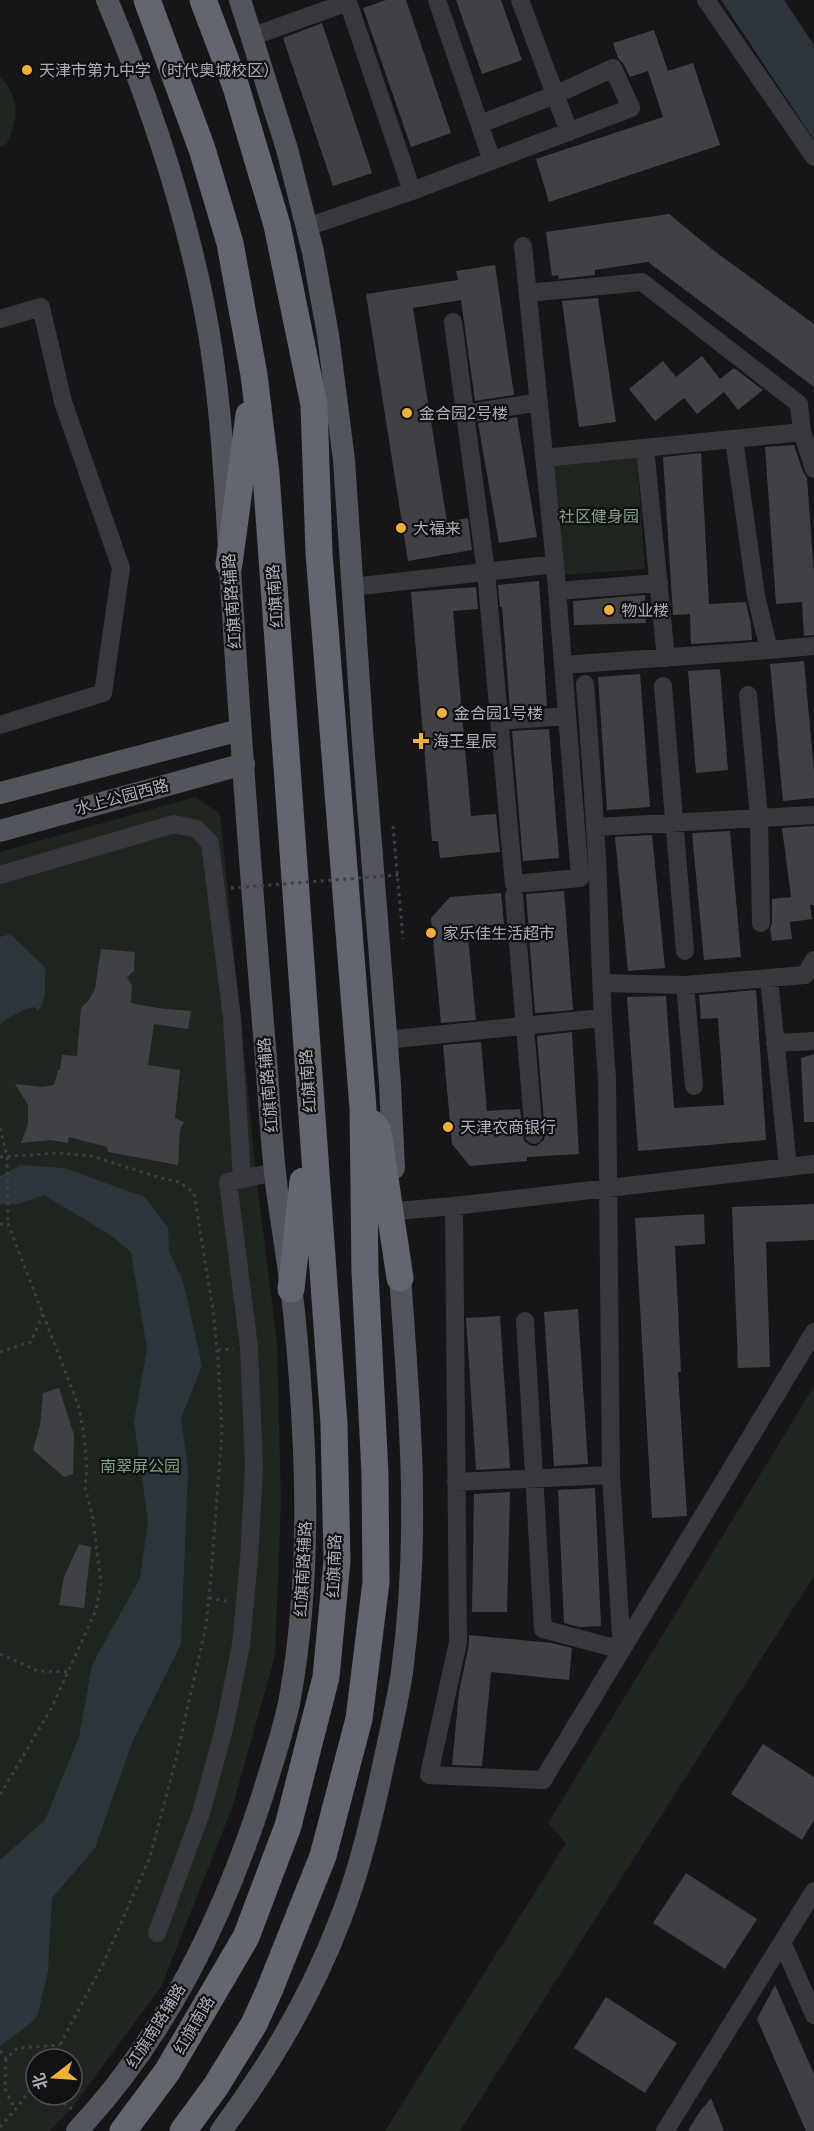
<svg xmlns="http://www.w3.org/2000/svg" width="814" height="2131" viewBox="0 0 814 2131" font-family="Arial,'Noto Sans SC',sans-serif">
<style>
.green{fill:#1e261f;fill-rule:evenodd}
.water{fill:#2c353c}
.building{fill:#404145}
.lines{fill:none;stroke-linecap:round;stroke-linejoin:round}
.path{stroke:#3d3f44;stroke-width:3;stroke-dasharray:3 4.5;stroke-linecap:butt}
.minor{stroke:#37383d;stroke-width:18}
.major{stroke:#53555c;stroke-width:22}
.highway{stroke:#63666e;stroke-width:27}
.path-bridge{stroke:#3d3f44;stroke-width:3;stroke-dasharray:3 4.5;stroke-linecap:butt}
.poi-dot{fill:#f2b134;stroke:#111113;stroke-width:2}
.labels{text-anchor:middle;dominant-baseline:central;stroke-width:4.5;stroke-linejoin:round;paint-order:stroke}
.poi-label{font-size:16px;fill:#a8adb8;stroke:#111113;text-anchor:start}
.park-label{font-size:16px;fill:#7fa381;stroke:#111113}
.street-label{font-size:16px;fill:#a8adb8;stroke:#111113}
</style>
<rect width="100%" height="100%" fill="#161618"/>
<!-- green -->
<path class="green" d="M0,77C21,98 18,120 6,145L0,147Z
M637,457L645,569L561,575L553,463Z
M195,797L220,814L257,1182L277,1342L281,1503L275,1656L232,1808L161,1987L71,2109L49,2131H0V852ZM36,2059H72V2095H36Z
M814,1386V1576L460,2131H385L566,1843L548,1823Z"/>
<!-- water -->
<path class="water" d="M721,0H784L814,45V140Z
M10,934L46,968C43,986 49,995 38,1011L35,1007L25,1009L2,1022L0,1026V937Z
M21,1165L64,1168L145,1197L168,1228L169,1252L183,1281L202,1366L181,1418L188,1470L181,1644L132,1743L95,1848L52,1898L48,1971L38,2014L31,2023L0,2046V1860L45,1820L79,1737L92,1665L140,1578L148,1521L134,1422L147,1349L131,1252L112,1236L44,1195L19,1204H0V1176Z"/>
<!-- building -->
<path class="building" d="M386,0H406L451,133L411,147L363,8Z
M456,0H501L522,60L482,74Z
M322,23L372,173L333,186L283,38Z
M654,30L668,71L693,63L720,145L549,202L536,159L663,117L648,71L630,77L623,63L618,58L613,43Z
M669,214L713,250L814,324V387L648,262L595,270V275L559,279L558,275L552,276L546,232Z
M495,265L514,395L475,401L461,300L413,308L447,522L468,518L472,550L408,561L366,294L458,280L456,271Z
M598,298L616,422L579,427L562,301Z
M702,356L720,379L734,368L763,390L738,410L724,392L697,414L684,398L655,421L629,389L663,361L676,377Z
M517,417L537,537L499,543L478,423Z
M794,445L803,472L807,478L814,575V635L804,636L802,602L776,604L765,447Z
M701,453L709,604L746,602L751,625L752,640L691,644L690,614L673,615L663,457Z
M539,581L547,706L510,709L502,607H500L498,585Z
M476,587L478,609L453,611L471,816L496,814L500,852L440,858L438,841H432L411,592Z
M645,595L646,623L574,625L573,601Z
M804,661L814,771V798L783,801L770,664Z
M720,669L728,770L696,773L688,671Z
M640,674L650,807L607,810L598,677Z
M549,729L559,858L523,861L512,731Z
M814,826V905H810L812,919L790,922L792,939L772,941L770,929L772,923V899L791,897L782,828Z
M730,831L741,957L704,960L692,833Z
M652,835L665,968L628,971L615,837Z
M564,891L573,1010L535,1013L526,894Z
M501,893L504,924L467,927L476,1020L441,1023L431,918L450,897Z
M101,949L135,952L134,971L127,977L132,986L131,1003L158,1008L191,1011L188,1029L154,1024L148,1065L180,1070L175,1118L184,1122L180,1130L178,1165L108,1152L107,1147L69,1137L68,1143L51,1140L21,1143L28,1124V1105L15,1084L43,1087L54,1085L58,1070H60L62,1055L77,1056L81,1008L89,1000L95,989Z
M756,990L766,1140L638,1151L627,997L666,996L674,1108L724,1105L718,1018L701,1019L699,995Z
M572,1032L579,1154L527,1157V1161L470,1166L452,1144L443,1045L481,1042L487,1111L520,1109L524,1141L530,1145L536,1146L544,1140L545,1134L537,1036Z
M814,1054V1122H804L801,1058Z
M814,1204V1240L766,1242L770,1367L738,1368L732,1207Z
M704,1214L705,1244L675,1246L681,1372H678L687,1516L652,1518L635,1218Z
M578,1309L588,1464L554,1466L544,1312Z
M500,1316L510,1468L476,1470L466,1318Z
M59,1388L74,1435L73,1474L64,1477L33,1450L40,1425L43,1393Z
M595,1488L601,1626L579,1627L564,1623L558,1490Z
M510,1492L507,1612H472L474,1494Z
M79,1544L91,1547L84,1608L59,1605L64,1577Z
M469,1635L552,1643L572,1648L569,1680L491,1672L482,1766L452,1765L459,1692L469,1644Z
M763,1744L814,1777V1820L802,1840L731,1794Z
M686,1873L757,1919L725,1969L653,1923Z
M775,1985L814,2074V2131H806L757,2019Z
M606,1997L677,2043L645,2093L574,2048Z
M711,2098L724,2131H688L698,2114Z"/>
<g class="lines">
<!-- path -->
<path class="path" d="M393,826L403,939
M0,1128L7,1156L8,1224
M0,1157L57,1153L92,1156L161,1178L179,1182L194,1193L213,1310L218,1359L222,1431L211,1575L206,1626L175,1763L150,1857L104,1962L60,2045L51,2059
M0,1224H8L79,1407L84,1436L87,1468L85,1487L93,1519L101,1584L96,1610L52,1707L0,1795
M218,1350L234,1349
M0,1352L31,1342L43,1314
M209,1598L231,1602
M0,1654L38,1671L68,1672
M0,2051L6,2059L17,2048L60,2045
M6,2059L5,2089L15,2109
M51,2095L72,2109
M0,2127L19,2105L36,2081"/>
<!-- minor -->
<path class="minor" d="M437,0L492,161
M520,0L569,132
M706,0L814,157
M251,37L348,2L412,191L307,227
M412,191L631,108L613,68L555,95L480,124
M528,293L642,282L799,404L802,432
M0,319L41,307L63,402L121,568L103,693L0,725
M453,322L486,572L514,884L580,878L555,564L523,246
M465,414L539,402
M645,448L666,658
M544,458L802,432L814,469
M352,587L555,564
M557,591L659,583
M769,650L814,646
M563,665L769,650L756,596L734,439
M663,686L685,951
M748,695L759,818L761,923
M499,721L567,716
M596,827L814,815
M0,875L174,824L197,829L210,843L232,1018L242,1178
M514,896L534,1135
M769,978L788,1167
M602,983L685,985L805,975L814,960
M685,985L694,1086
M386,1040L601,1018
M775,1043L814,1041
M454,1206L458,1642L429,1775L543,1780L814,1332
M396,1211L454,1206L814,1164
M525,1321L543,1629L622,1650L611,1475L607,1077C601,1011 600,946 598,880C595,815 590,749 585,684
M456,1482L611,1475
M157,1933L201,1813L224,1729L241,1645L249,1559L254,1467L249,1347L228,1182L275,1172
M782,1942L814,2015
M665,2131L814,1891"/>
<!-- major -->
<path class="major" d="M240,0L287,149L313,252L328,335L344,460L363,743L390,1084L394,1168
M0,793L240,730
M0,831L244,764
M77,2131C167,2035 223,1918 263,1794C272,1763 284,1730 290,1698C312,1574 307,1447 295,1322C291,1278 283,1234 277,1190C271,1143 269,1094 265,1047C253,903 242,759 233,615C226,512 224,408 204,306C183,201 149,99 107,0
M221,2131C268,2068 312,1994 340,1920C359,1872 371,1821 382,1771C389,1738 397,1705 402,1672C410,1612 413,1550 412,1489C411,1413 404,1337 399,1261"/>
<!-- highway -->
<path class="highway" d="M229,564L249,415
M373,1124L378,1132L400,1278
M291,1289L303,1181
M123,2131L167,2072L246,1937L288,1826L326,1677L337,1561L334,1424L266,474L254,375L230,243L202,149L147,0
M183,2131L216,2086L254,2024L269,1991L323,1856L359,1719L376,1582L375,1474L365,1272L363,1108L319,553L314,405L277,225L236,87L203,0"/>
<!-- path-bridge -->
<path class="path-bridge" d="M231,888L398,875"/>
</g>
<!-- markers -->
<g class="poi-dot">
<circle cx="27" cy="70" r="6"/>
<circle cx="407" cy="413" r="6"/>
<circle cx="401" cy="528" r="6"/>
<circle cx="609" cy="610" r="6"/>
<circle cx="442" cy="713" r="6"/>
<path d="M418 732h6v6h6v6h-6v6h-6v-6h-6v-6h6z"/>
<circle cx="431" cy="933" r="6"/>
<circle cx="448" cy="1127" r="6"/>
</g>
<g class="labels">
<!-- poi labels -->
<g class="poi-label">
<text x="39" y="70">天津市第九中学（时代奥城校区）</text>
<text x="419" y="413">金合园2号楼</text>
<text x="413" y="528">大福来</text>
<text x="621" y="610">物业楼</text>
<text x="454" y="713">金合园1号楼</text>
<text x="433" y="741">海王星辰</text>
<text x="443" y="933">家乐佳生活超市</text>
<text x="460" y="1127">天津农商银行</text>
</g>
<!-- park labels -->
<g class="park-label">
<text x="599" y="516">社区健身园</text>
<text x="140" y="1466">南翠屏公园</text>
</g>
<!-- street labels -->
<g class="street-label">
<text transform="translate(275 596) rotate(-94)">红旗南路</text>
<text transform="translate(232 601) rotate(-94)">红旗南路辅路</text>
<text transform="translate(122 797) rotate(-15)">水上公园西路</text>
<text transform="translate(308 1081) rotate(-94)">红旗南路</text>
<text transform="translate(268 1085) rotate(-95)">红旗南路辅路</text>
<text transform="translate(334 1566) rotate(-88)">红旗南路</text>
<text transform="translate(303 1569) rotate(-87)">红旗南路辅路</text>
<text transform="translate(194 2025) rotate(-60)">红旗南路</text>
<text transform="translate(156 2026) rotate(-58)">红旗南路辅路</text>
</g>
</g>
<!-- north arrow -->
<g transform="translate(54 2077) rotate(253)"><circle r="28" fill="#111113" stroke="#4d4f55" stroke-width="1.5"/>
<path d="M0-4.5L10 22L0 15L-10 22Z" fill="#f2b134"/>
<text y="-9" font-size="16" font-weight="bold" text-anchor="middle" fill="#a8adb8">北</text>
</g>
</svg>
